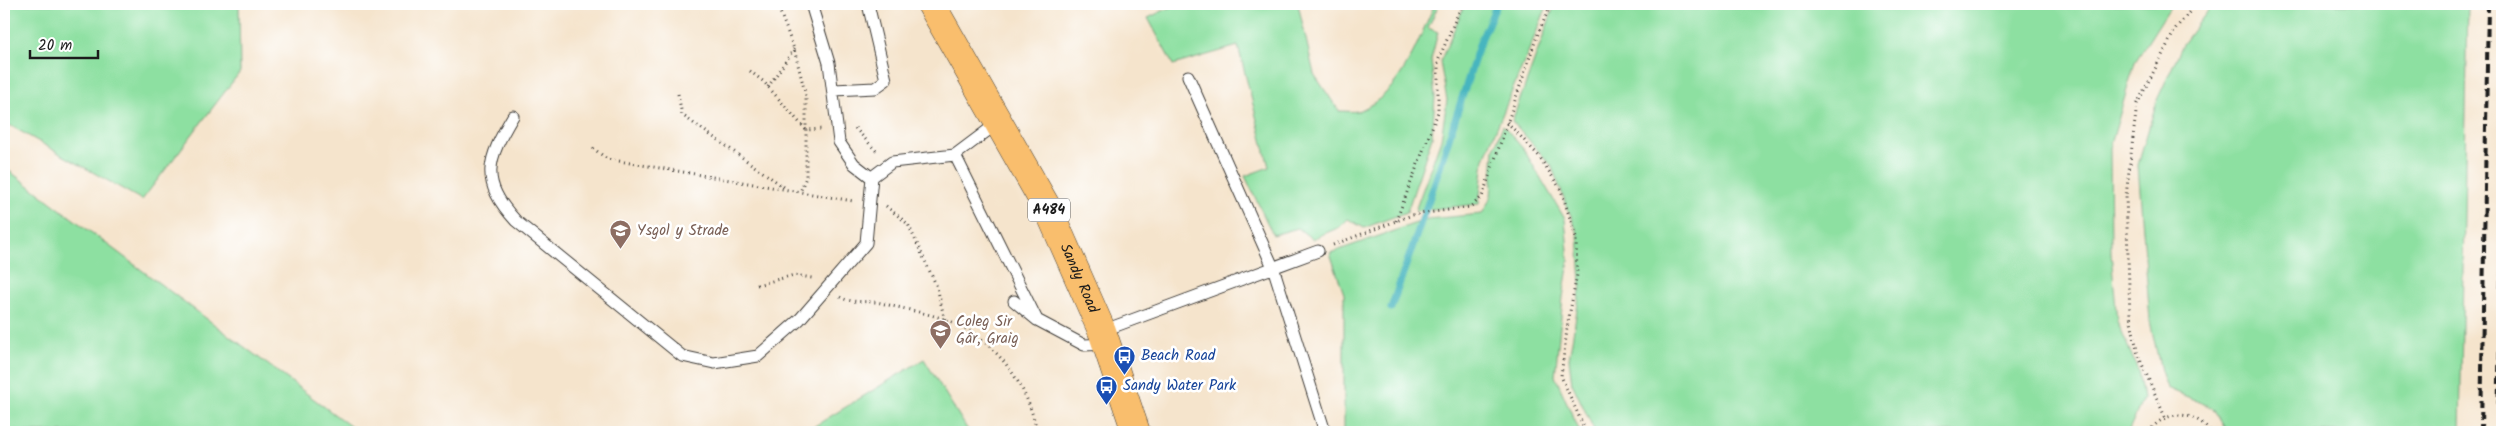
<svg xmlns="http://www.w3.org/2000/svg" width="2506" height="436" viewBox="0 0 2506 436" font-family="Kalam,sans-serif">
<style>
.green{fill:#8de0a1;stroke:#547e5e}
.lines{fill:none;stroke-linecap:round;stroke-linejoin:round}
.stream{stroke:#46b5bf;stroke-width:7}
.service-casing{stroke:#3d3a36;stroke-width:13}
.primary-casing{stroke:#3d3a36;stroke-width:29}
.path{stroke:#3d3a36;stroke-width:3;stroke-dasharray:1 4;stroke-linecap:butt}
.service{stroke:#fff;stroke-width:11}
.primary{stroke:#f9be6d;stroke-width:28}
.rail{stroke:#1c1c1c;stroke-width:4;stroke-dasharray:8 4;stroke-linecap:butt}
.labels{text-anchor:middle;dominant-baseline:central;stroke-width:5;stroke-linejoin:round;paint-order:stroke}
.shield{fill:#fff;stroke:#606060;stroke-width:1}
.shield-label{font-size:14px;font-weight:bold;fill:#1c1c1c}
.education-label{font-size:15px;fill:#785e54;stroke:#fff;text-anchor:start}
.street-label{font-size:15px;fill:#1c1c1c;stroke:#fff}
.transit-label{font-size:15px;fill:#164399;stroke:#fff;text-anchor:start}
</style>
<rect width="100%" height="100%" fill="#fff"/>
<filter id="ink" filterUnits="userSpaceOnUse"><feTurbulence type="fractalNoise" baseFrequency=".02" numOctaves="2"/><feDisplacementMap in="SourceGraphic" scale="10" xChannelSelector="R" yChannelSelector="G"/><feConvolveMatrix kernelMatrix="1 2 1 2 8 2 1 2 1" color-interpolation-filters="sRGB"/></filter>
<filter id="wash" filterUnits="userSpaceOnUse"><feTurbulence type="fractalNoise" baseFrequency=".0096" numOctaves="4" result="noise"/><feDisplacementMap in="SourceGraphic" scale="20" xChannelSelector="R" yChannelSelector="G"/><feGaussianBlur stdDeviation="1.12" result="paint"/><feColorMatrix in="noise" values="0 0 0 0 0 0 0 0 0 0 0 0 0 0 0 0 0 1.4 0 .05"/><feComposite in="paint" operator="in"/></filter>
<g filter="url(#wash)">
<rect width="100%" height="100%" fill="#f5e4cc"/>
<!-- green -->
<path class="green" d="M4,4H239L240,72L142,200L4,122Z
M1177,4H1298L1314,74L1339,111C1345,111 1353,112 1358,111C1402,95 1417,41 1435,4H1439L1428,28L1438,32L1431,60L1435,97L1432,137L1407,212L1364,228L1348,219L1340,227L1312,239L1298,228L1273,235L1245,176L1269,167L1238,46L1173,65L1148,18Z
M1465,4H1548L1484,159L1479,204L1415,211L1441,139L1447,100L1440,62Z
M1555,4H2172L2135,62L2110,148L2111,252L2117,321L2138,370L2143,399L2128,432H1595L1572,383L1569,359L1581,285L1578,234L1551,165L1512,121Z
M2213,4H2468L2460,432H2227L2213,408L2167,388L2161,371L2150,321L2138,165L2157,100L2183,44Z
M1503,125L1524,150L1565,219L1569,261L1563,297L1555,376L1580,432H1344V294L1330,253L1428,219L1482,214L1491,197L1494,149Z
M4,167L358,432H4Z
M924,359L969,432H804H805Z"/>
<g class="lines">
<!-- stream -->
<path class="stream" d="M1391,308L1433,188L1480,42L1497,4"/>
</g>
</g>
<g filter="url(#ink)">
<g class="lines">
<defs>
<path id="service" d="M811,4L829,63L839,142L854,164L872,178
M1188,76L1273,267L1325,432
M834,90L875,88L886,80L868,4
M513,116C487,160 479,181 516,221L682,356L714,363L758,356L800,319L866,243L872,177L892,162L955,155
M999,122L955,155L1037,320
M1014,301L1037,320L1084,345L1107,344
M1102,331L1318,251"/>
<g id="primary">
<path id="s1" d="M931,4L1050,213L1102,331L1136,432"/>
</g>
</defs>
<!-- service casing -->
<use href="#service" class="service-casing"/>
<!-- primary casing -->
<use href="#primary" class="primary-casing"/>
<!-- path -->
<path class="path" d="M777,4L794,49L806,96V177L800,192
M750,71L764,82L806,130L822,129
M768,87L794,49
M678,94L682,115L784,187
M1507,122L1539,156L1561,190L1576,237L1577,275L1568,322L1561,376L1586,432
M855,128L878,153
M593,148L607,159L853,201
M886,206L908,224L937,287L945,321
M1396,221L1438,112V61L1462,4
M1333,245L1412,215L1470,207L1482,197L1537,36L1551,4
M757,285L794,275L812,278
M840,297C852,304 868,300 881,303C903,309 939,315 959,325C1000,347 1028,386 1037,432
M2165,417L2138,355L2130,316L2126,196L2137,104L2176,28L2196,4
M2149,432C2165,409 2194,410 2211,432"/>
<!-- service -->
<use href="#service" class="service"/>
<!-- primary -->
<use href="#primary" class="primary"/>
<!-- rail -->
<path class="rail" d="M2481,432L2488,4
M2498,432L2502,219"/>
</g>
</g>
<!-- icons -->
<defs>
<symbol id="school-pin" viewBox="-11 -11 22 30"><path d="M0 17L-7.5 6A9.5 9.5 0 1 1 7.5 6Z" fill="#8d6e63" stroke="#fff"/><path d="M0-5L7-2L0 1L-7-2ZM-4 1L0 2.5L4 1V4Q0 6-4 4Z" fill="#fff"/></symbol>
<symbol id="university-pin" viewBox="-11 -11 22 30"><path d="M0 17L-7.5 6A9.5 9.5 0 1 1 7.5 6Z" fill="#8d6e63" stroke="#fff"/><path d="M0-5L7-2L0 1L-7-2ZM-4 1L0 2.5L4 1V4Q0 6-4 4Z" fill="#fff"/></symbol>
<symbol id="bus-pin" viewBox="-11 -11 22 30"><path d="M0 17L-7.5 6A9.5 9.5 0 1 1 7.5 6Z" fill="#1a4fb4" stroke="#fff"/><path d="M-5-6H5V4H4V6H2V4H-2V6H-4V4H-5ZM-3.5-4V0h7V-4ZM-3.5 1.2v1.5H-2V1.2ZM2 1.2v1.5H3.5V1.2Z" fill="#fff"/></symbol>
</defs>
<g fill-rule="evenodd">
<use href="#school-pin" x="608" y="218" width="25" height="34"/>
<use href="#university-pin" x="928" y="318" width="25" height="34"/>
<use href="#bus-pin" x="1112" y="344" width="25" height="34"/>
<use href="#bus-pin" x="1094" y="374" width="25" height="34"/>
</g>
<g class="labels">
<!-- shield labels -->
<rect class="shield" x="1028" y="198.5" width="42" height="23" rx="4"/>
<g class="shield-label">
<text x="1049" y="210">A484</text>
</g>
<!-- education labels -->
<g class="education-label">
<text x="637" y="231">Ysgol y Strade</text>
<text x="956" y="322">Coleg Sir<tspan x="956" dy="17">Gâr, Graig</tspan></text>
</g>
<!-- street labels -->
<g class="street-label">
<text stroke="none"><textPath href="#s1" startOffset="312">Sandy Road</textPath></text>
</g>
<!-- transit labels -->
<g class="transit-label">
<text x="1141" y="356">Beach Road</text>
<text x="1123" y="386">Sandy Water Park</text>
</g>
</g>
<!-- margin -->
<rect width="2506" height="436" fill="none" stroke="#fff" stroke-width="20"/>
<!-- scale -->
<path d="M30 50v8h68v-8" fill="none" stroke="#1c1c1c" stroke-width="2.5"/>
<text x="38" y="50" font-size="15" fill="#1c1c1c" stroke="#ffffff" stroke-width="4" paint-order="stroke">20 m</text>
</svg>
